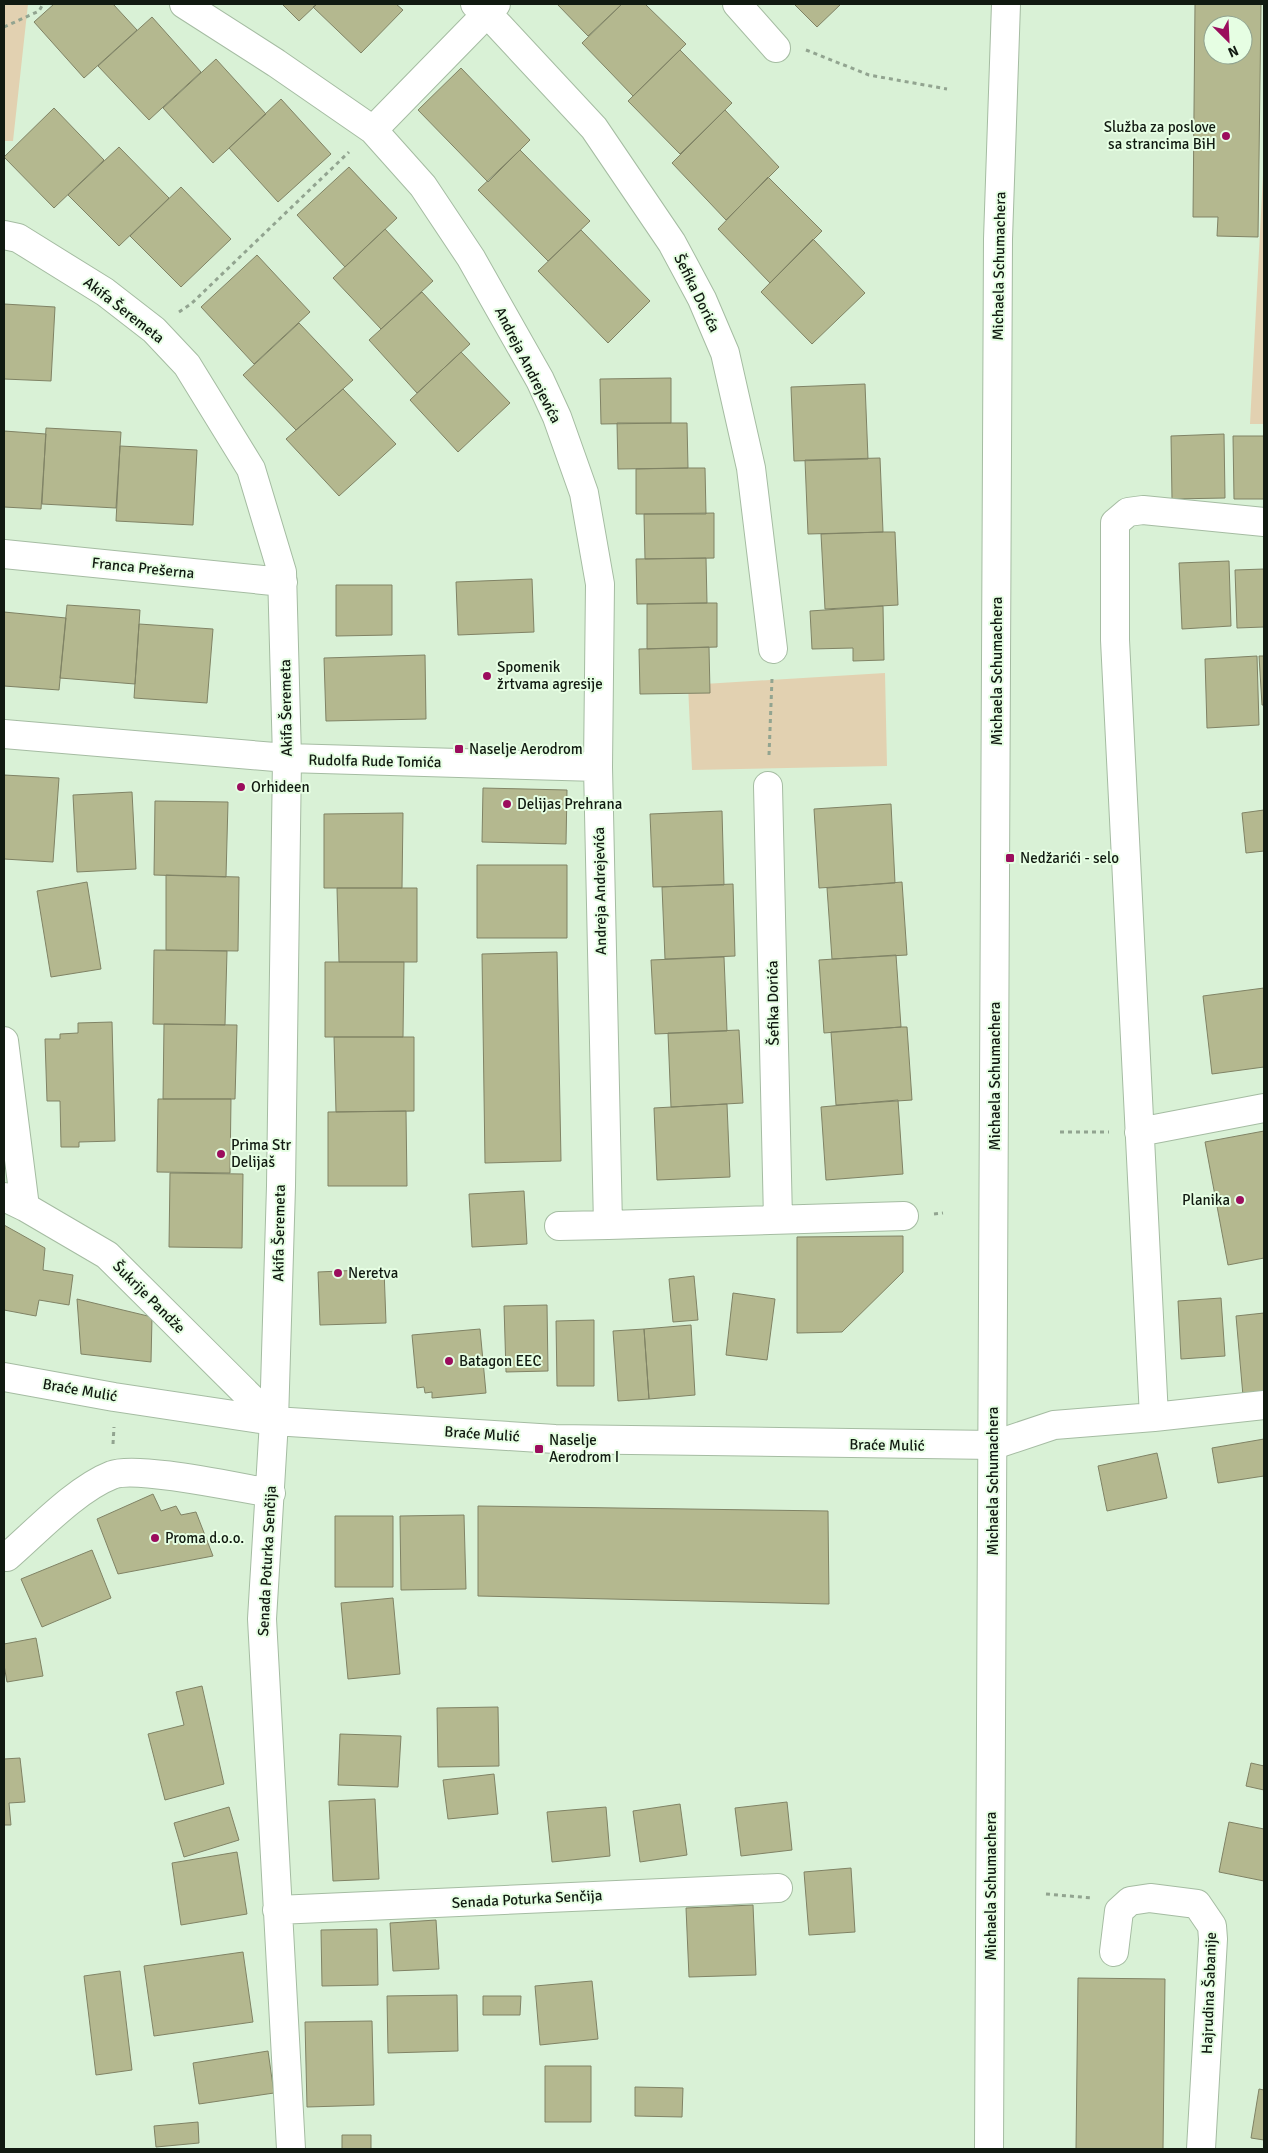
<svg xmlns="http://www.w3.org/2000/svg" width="1268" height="2153" viewBox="0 0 1268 2153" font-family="Signika,sans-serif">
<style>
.green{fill:#e2d1b1}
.building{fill:#b4b88f;stroke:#808365;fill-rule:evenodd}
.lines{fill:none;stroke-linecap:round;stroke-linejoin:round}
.minor-casing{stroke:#a5bca2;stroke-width:30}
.major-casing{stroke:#a5bca2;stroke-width:30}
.path{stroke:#92a490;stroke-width:3;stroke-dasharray:4 4;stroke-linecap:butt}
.minor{stroke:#fff;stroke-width:28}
.major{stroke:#fff;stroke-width:28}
.poi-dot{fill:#9b0d5d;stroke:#e6fee3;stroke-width:2}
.labels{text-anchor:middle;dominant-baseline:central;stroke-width:4;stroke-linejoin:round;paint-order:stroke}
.poi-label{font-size:15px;fill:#111a11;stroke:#e6fee3;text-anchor:start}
.street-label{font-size:15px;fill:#111a11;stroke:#e6fee3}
</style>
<rect width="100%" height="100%" fill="#d9f1d6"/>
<!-- green -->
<path class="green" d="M4,4H28L13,141H4Z
M1264,156V424H1250Z
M885,673L887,766L692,770L688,685Z"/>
<!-- building -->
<path class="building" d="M54,4H113L137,30L84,78L34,22Z
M282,4H317L299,21Z
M317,4H396L403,10L361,53L313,7Z
M557,4H622L588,36Z
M622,4H645L686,44L633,96L582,43Z
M794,4H841L817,27Z
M1195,4H1261L1258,237L1217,236L1218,217H1193ZM1213,25H1243V55H1213Z
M152,17L201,72L149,120L98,66Z
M680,50L732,103L680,154L628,101Z
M216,59L266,114L213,163L163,108Z
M461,68L530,140L488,182L418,110Z
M281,99L331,154L278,202L229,148Z
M54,108L104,160L54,208L4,157Z
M725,110L779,167L726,220L672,163Z
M119,147L169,198L119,246L68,195Z
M520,150L590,221L548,261L478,190Z
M349,167L397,218L345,267L297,215Z
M768,177L822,231L770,283L718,229Z
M181,187L231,239L181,287L130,236Z
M385,229L433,281L381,329L333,278Z
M581,230L650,301L608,343L538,271Z
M813,239L865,293L812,344L761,292Z
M257,255L310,312L254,364L201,307Z
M422,292L470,344L417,393L369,340Z
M4,304L55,307L51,381L4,379Z
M299,323L353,380L296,430L243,375Z
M461,352L510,403L458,452L410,400Z
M671,378V423L601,424L600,379Z
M865,384L868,459L794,461L791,387Z
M343,389L396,444L339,496L286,439Z
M617,423H687L688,468L618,469Z
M46,428L121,432L116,508L42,504Z
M4,431L46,434L41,509L4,507Z
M1224,434L1225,498L1172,499L1171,436Z
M1233,436H1264V499H1234Z
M120,446L197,450L193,525L116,521Z
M880,458L883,532L808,534L805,460Z
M688,468H705L706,514H636V469Z
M714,513V558L645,559L644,514Z
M883,532H895L898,605L825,609L821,534Z
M706,558L707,603L637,604L636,559Z
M1229,561L1231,626L1182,629L1179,563Z
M1264,569V627L1237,628L1235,570Z
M532,579L534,632L458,635L456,582Z
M336,585H392V635L336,636Z
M707,603H717V647L647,649V604Z
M67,605L140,610L135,684L60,678Z
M883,606L884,660L853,661V648L812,649L810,611Z
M4,612L66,618L59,690L4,686Z
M139,624L213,629L207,703L134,698Z
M709,647L710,693L640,694L639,649Z
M425,655L426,719L326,721L324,658Z
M1257,656L1259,725L1207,728L1205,659Z
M1259,656H1264V705H1262Z
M4,775L59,778L53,862L4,859Z
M483,788L567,790L566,844L482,842Z
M132,792L136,869L77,872L73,795Z
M155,801L228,802L226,877L154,875Z
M891,804L895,883L819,888L814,809Z
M1264,810V851L1246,853L1242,813Z
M722,811L724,885L653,887L650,814Z
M403,813L402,888H324V814Z
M477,865H567V938H477Z
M166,875L239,877L238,951L166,950Z
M87,882L101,969L51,977L37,891Z
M902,882L907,955L832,959L827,888Z
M733,884L735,956L665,959L662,887Z
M337,888H417V962H339Z
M154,950L227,951L225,1025L153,1024Z
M557,952L561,1161L485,1163L482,954Z
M896,955L901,1027L824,1033L819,960Z
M724,957L727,1031L655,1034L651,960Z
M325,962H404L403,1037H325Z
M1264,988V1067L1212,1074L1203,996Z
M112,1022L115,1141L79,1142V1147H61L60,1101H47L45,1039H60V1034L78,1033V1023Z
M164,1024L237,1025L235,1099H163Z
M901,1027H907L912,1100L836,1105L831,1032Z
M739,1030L743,1103L671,1107L668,1033Z
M334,1037H414V1111L336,1112Z
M158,1099H231L230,1173L157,1172Z
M898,1100L903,1174L826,1180L821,1107Z
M727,1104L730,1177L657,1180L654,1108Z
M406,1111L407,1186H328V1112Z
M1264,1131V1258L1228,1265L1205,1142Z
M170,1173L243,1174L242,1248L169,1247Z
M524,1191L527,1244L472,1247L469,1194Z
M4,1225L45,1248L43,1270L73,1275L69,1305L39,1300L36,1316L4,1310Z
M903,1236V1272L842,1332L797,1333V1237Z
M384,1269L386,1323L320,1325L318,1272Z
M694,1276L698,1320L673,1322L669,1279Z
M733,1293L775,1299L767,1360L726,1355Z
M1221,1298L1225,1356L1181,1359L1178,1301Z
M77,1299L152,1317L151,1362L81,1354Z
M547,1305L548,1371L506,1372L504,1306Z
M1264,1313V1394L1243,1396L1236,1316Z
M594,1320V1386H557L556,1321Z
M691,1325L695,1395L649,1399L644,1329Z
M480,1329L486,1393L432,1398V1392L425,1393L424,1387L417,1388L412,1335Z
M644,1329L649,1399L618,1401L613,1331Z
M1264,1439V1476L1218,1483L1212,1448Z
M1157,1453L1167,1498L1107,1511L1098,1466Z
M153,1494L161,1511L176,1506L181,1515L196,1512L213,1556L118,1574L97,1519Z
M478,1506L828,1511L829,1604L478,1596Z
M464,1515L466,1589L401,1590L400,1516Z
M335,1516H393V1587H335Z
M92,1550L111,1598L42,1627L21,1579Z
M393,1598L400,1674L348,1679L341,1603Z
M36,1638L43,1676L7,1682L4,1665V1644Z
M202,1686L224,1784L165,1800L148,1734L184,1725L176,1692Z
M498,1707L499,1766L438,1767L437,1708Z
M340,1734L401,1736L398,1787L338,1785Z
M20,1758L25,1802L9,1803L11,1825H4V1759Z
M1251,1763L1264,1766V1790L1246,1786Z
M494,1774L498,1814L448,1819L443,1780Z
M375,1799L379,1879L333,1881L329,1801Z
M787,1802L792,1850L741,1856L735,1808Z
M680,1804L687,1855L640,1862L633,1811Z
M229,1807L239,1840L184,1857L174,1823Z
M606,1807L610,1856L552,1862L547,1812Z
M1229,1822L1264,1829V1881L1219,1872Z
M237,1852L247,1914L181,1925L172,1863Z
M851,1868L855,1932L809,1935L804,1872Z
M753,1905L756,1975L689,1977L686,1908Z
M436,1920L439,1969L393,1971L390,1923Z
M377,1929L378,1985L322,1986L321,1930Z
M243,1952L253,2022L154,2036L144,1966Z
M120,1971L132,2070L96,2075L84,1976Z
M1078,1978L1165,1979L1163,2149H1076Z
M592,1981L598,2039L540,2045L535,1986Z
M457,1995L458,2051L388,2053L387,1996Z
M483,1996H521L520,2015H483Z
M372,2021L374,2105L307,2107L305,2022Z
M268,2051L274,2093L199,2104L193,2063Z
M545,2066H591V2122H545Z
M635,2087L683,2088L682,2117L635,2116Z
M1259,2089L1264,2090V2140L1251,2138Z
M198,2122L199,2143L156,2147L154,2126Z
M342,2135H371V2149H342Z"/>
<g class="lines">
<defs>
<path id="minor" d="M184,4L276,63L373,130L423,186L471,258L540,380L557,417L584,493L600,584L598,767L608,1225L904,1216
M475,4L486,12L594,128L672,243L702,299L725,353L751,468L773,649
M737,4L776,48
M373,130L496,4
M4,235L18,238L105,292L154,330L187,365L251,469L282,572L287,758L281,1186L274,1421L262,1619L291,2149
M4,554L283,582
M4,734L287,758L598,767
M768,786L778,1219
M4,1041L25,1207
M1139,1132L1264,1108
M4,1197L25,1207L107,1255L274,1421
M559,1226L608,1225
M4,1377L114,1397L274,1421L555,1439L994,1445L1054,1425L1154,1417L1264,1405
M1154,1417L1115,640V523L1128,512L1143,510L1264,522
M7,1557C37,1531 76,1489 112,1475C136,1465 239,1488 271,1493
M277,1910L778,1888
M1114,1952L1119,1911L1130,1901L1150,1898L1197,1904L1212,1926L1213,1939L1201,2149"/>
<path id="major" d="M989,2149L998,239L1006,4"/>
</defs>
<!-- minor casing -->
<use href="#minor" class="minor-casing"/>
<!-- major casing -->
<use href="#major" class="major-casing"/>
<!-- path -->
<path class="path" d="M4,27L39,11L43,4
M806,50L869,75L947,89
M179,312L191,304L349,152
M769,755L772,679
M1060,1132H1109
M934,1214L943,1213
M113,1444L114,1427
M1046,1894L1092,1898"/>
<!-- minor -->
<use href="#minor" class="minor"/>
<!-- major -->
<use href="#major" class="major"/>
</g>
<!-- markers -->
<g class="poi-dot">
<circle cx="1226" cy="136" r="5"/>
<circle cx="487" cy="676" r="5"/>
<rect x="454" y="744" width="10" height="10" rx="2.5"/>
<circle cx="241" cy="787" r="5"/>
<circle cx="507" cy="804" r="5"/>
<rect x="1005" y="853" width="10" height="10" rx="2.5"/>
<circle cx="221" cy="1154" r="5"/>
<circle cx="1240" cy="1200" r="5"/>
<circle cx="338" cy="1273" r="5"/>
<circle cx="449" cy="1361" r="5"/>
<rect x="534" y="1444" width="10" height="10" rx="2.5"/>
<circle cx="155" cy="1538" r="5"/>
</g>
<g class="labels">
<!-- poi labels -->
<g class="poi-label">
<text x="1216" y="127" text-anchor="end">Služba za poslove<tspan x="1216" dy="17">sa strancima BiH</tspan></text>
<text x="497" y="667">Spomenik<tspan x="497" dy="17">žrtvama agresije</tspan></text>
<text x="469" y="749">Naselje Aerodrom</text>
<text x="251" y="787">Orhideen</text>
<text x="517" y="804">Delijas Prehrana</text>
<text x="1020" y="858">Nedžarići - selo</text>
<text x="231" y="1145">Prima Str<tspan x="231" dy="17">Delijaš</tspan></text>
<text x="1230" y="1200" text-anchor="end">Planika</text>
<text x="348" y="1273">Neretva</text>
<text x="459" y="1361">Batagon EEC</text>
<text x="549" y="1440">Naselje<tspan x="549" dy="17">Aerodrom I</tspan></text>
<text x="165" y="1538">Proma d.o.o.</text>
</g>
<!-- street labels -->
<g class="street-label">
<text transform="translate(999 266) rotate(-89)">Michaela Schumachera</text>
<text transform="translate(697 293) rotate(64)">Šefika Dorića</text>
<text transform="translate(124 310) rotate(38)">Akifa Šeremeta</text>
<text transform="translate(528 365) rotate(63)">Andreja Andrejevića</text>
<text transform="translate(143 568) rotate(6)">Franca Prešerna</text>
<text transform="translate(997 671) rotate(-90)">Michaela Schumachera</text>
<text transform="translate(286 708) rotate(-91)">Akifa Šeremeta</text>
<text transform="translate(375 761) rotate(1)">Rudolfa Rude Tomića</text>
<text transform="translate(600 891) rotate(-91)">Andreja Andrejevića</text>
<text transform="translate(773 1003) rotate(-91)">Šefika Dorića</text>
<text transform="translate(995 1076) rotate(-90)">Michaela Schumachera</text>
<text transform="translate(279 1233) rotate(-89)">Akifa Šeremeta</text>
<text transform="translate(149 1297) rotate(45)">Šukrije Pandže</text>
<text transform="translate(80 1390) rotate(10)">Braće Mulić</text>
<text transform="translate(482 1434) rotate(4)">Braće Mulić</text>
<text transform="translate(887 1445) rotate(1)">Braće Mulić</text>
<text transform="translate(993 1481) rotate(-90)">Michaela Schumachera</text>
<text transform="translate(267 1561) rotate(-87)">Senada Poturka Senčija</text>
<text transform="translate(991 1886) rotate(-90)">Michaela Schumachera</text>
<text transform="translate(527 1899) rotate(-3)">Senada Poturka Senčija</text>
<text transform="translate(1209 1993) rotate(-88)">Hajrudina Šabanije</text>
</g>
</g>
<!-- border -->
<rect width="1268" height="2153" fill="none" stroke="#111a11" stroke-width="10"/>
<!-- north arrow -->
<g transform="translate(1228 40) rotate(156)"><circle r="24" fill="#e6fee3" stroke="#91a38f"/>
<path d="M0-4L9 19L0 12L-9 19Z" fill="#9b0d5d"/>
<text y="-8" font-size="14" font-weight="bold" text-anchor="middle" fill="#111a11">N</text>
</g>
</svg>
